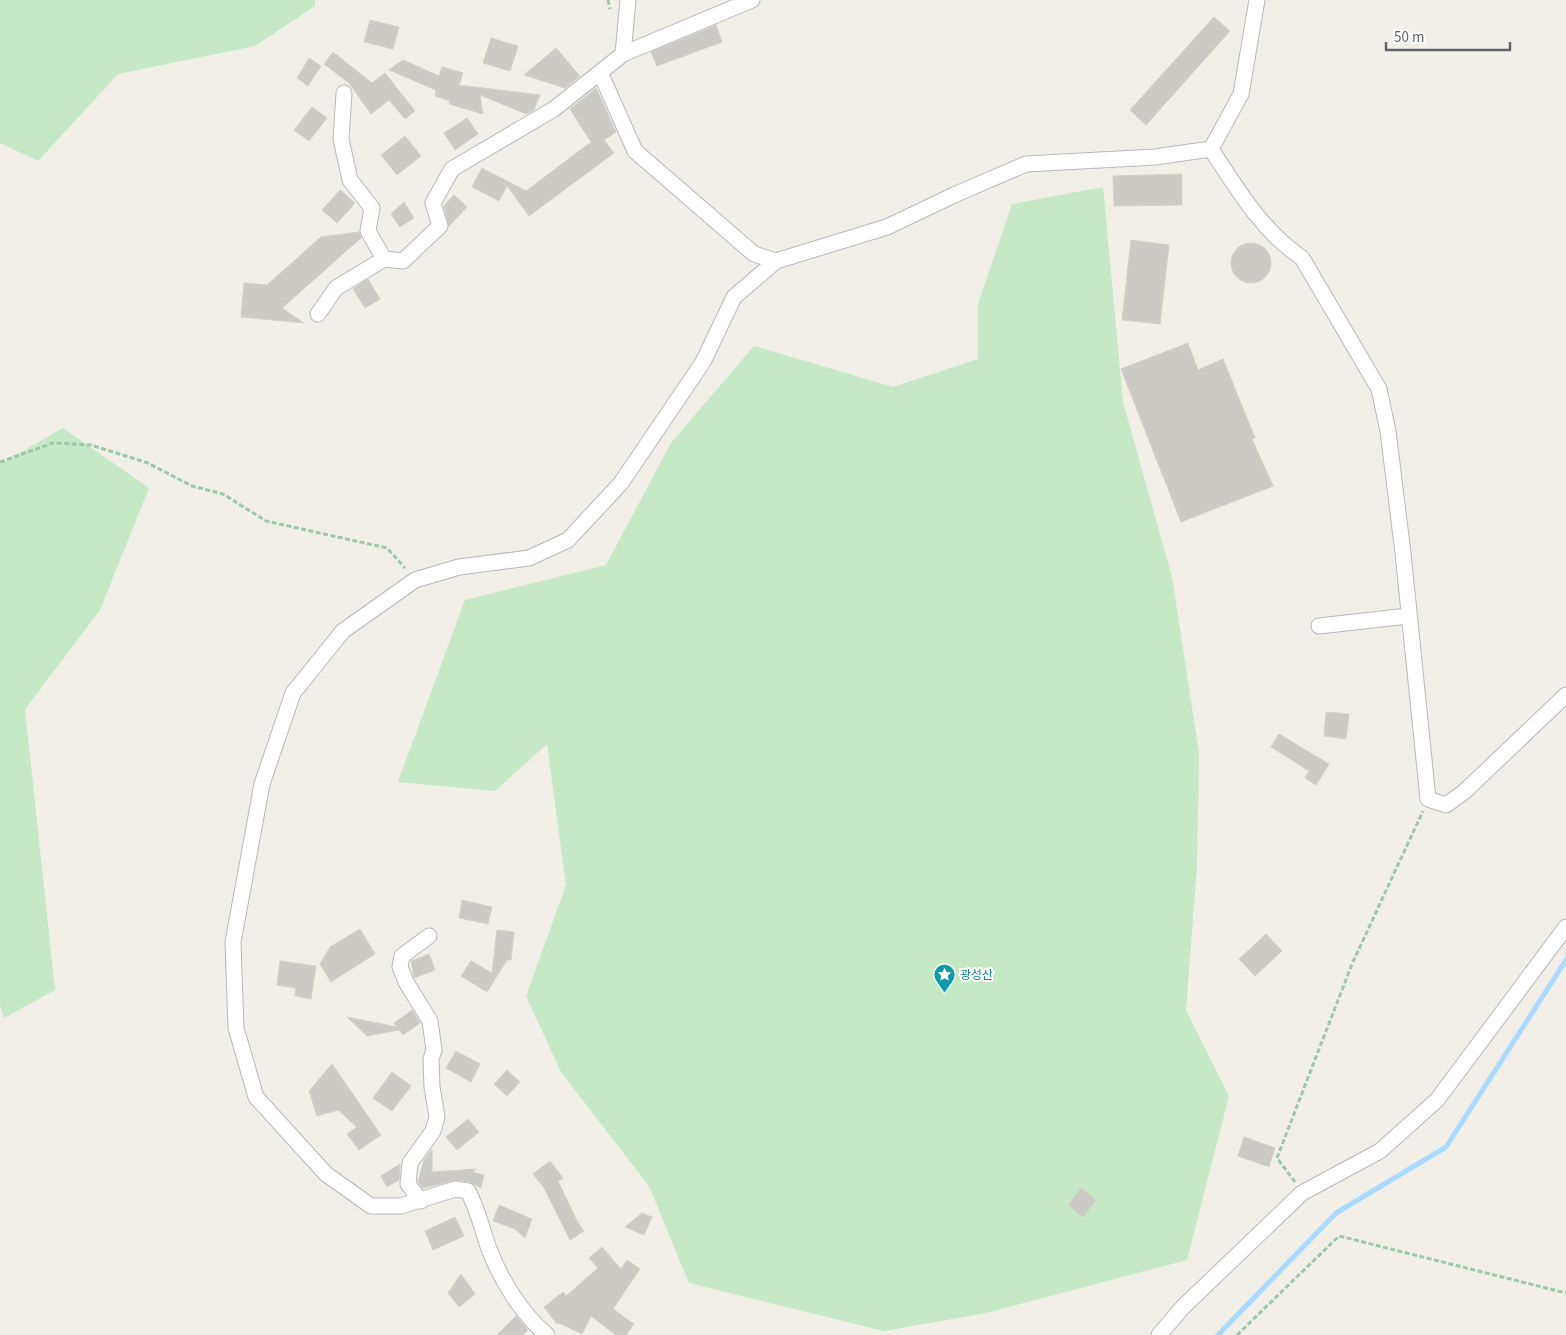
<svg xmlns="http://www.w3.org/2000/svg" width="1566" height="1335" viewBox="0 0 1566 1335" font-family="'Source Sans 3','Noto Sans KR',sans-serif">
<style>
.green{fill:#c5e8c5}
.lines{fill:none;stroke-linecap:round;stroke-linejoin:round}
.stream{stroke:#aadaff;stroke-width:5}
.building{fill:#cccac5;stroke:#d6d1c6}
.minor-casing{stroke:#b5b8bc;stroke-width:17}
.path{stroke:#9cc7a9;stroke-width:3;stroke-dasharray:5 2.5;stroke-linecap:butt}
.minor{stroke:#fff;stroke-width:15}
.labels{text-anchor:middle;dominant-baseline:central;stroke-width:4;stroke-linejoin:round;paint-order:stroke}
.culture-label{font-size:12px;fill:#0d838f;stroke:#fff;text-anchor:start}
</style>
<rect width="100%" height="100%" fill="#f1efe8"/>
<!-- green -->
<path class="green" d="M0,0H315V6L255,46L118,74L38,161L0,143Z
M1103,187L1123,402L1172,577L1199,753L1197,866L1186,1010L1229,1096L1187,1260L986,1313L884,1331L689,1283L649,1186L561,1072L526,996L566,885L547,744L495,791L398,782L465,600L606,565L671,443L754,346L893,387L978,359V304L1012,204Z
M63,428L149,488L100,610L25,709L55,990L4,1018L0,1005V464Z"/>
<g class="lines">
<!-- stream -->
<path class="stream" d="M1218,1335L1336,1213L1446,1147L1566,960"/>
</g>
<!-- building -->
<path class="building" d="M1214,17L1230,31L1146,125L1130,110Z
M370,20L399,27L393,49L364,42Z
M716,25L722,42L657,66L651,52Z
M491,38L518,46L510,71L483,63Z
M556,48L580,76L565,88L524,75Z
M333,52L372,83L385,73L415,111L405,119L389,100L371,114L349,83L324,64Z
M309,58L321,66L308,86L297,78Z
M403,60L439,76L442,67L463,73L459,85L540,95L534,110L526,114L480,95L483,114L449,104L450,101L435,96L436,90L389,70Z
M596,88L616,132L604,140L614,153L529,216L507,186L499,201L472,187L482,168L526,191L591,142L570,109Z
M312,107L327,118L309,141L294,130Z
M467,118L478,134L455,150L444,133Z
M405,136L421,156L397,175L381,155Z
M1182,174V205L1114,206L1113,176Z
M340,190L355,203L337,223L322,210Z
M454,195L467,207L449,226L444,206Z
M404,202L414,218L400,227L391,214Z
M359,232L361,238L282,308L304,323L241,317L244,283L267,285L321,237Z
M1131,240L1169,245L1160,324L1122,320Z
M1231 263a20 20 0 1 1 40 0a20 20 0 1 1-40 0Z
M368,279L380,299L365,308L353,289Z
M1188,343L1198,370L1223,359L1255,438L1252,439L1273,486L1181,522L1121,369Z
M1326,712L1349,714L1346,739L1324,736Z
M1279,734L1329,764L1316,785L1305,778L1309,771L1271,747Z
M462,900L492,907L488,924L459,918Z
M360,929L375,954L331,982L320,964L330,947Z
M497,930L514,932L511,960H507L487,992L461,976L471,961L492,973Z
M1266,934L1282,951L1255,976L1239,959Z
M429,954L435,970L414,978L411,961Z
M280,961L316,966L311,999L295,996L296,988L277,985Z
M412,1010L420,1023L403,1035L399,1030L367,1036L347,1017L397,1027L394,1023Z
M456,1051L480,1064L471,1082L446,1068Z
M332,1064L381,1135L359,1150L347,1134L357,1127L338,1110L317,1116L309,1091Z
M507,1070L520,1082L507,1096L494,1084Z
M392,1072L411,1086L392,1111L373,1098Z
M468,1119L479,1132L457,1150L446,1137Z
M1244,1137L1275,1148L1269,1167L1238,1156Z
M432,1149V1172L476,1169L472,1172L484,1175L481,1188L470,1182L456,1180L423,1188L418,1182L424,1160Z
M550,1161L563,1178L558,1181L577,1221L584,1231L570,1240L544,1188L533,1174Z
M400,1164L399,1180L387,1187L381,1176Z
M1081,1188L1096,1200L1083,1217L1068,1205Z
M499,1205L532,1219L525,1238L515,1229L493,1221Z
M642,1213L652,1217L644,1235L625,1227Z
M455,1217L464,1236L433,1250L425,1231Z
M602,1247L621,1269L627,1260L640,1269L613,1309L634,1324L626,1335H616L591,1316L582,1334L559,1323L557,1324L544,1307L563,1292L566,1296L598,1268L589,1258Z
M461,1274L475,1294L459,1307L448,1293Z
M516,1316L528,1330L523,1335H497Z"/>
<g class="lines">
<defs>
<path id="minor" d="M623,54L628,0
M600,72L635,151L754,254L776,261
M344,93L341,139L350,180L372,208L368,231L384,259
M1211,149C1237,189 1262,231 1302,258L1379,389L1388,431L1403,553L1428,799L1446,805L1464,792L1566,695
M1211,149L1241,94L1257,0
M318,314L336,288L384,259L403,261L440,226L433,203L452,169L554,109L623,54L752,0
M1319,626L1408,616
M421,1201L408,1184L410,1163L433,1131L437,1117L432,1087L431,1059L434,1050L430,1021L406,982L400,967L402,956L429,936
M547,1335C521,1313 501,1280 489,1249C482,1229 478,1210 468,1191L455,1189L401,1206H371L326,1174L256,1097L236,1028L233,942L262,784L293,693L343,631L415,580L459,567L529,558L568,540L621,483L703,362L734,297L776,261L887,227L954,195L1026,164L1155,157L1211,149
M1159,1335L1183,1307L1302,1193L1380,1151L1437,1100L1566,927"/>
</defs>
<!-- minor casing -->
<use href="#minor" class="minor-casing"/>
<!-- path -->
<path class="path" d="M608,0L610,9
M0,462L53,443L91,445L148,463L192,486L223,494L266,521L387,548L405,568
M1295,1182L1277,1158L1352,964L1423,811
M1237,1335L1339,1236L1566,1293"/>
<!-- minor -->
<use href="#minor" class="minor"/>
</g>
<!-- icons -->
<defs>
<symbol id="sight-pin" viewBox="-11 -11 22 30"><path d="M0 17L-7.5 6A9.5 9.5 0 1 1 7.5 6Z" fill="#0f9aa8" stroke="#fff"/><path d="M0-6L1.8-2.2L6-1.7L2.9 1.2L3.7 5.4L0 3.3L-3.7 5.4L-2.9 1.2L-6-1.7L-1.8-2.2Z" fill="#fff"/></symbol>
</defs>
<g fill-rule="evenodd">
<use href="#sight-pin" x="932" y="962" width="25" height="34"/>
</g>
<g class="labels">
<!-- culture labels -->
<g class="culture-label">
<text x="960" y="975">광성산</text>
</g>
</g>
<!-- scale -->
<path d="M1386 42v8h124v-8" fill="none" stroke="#5f6368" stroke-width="2.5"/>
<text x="1394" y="42" font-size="15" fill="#5f6368" stroke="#ffffff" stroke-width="4" paint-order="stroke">50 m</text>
</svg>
